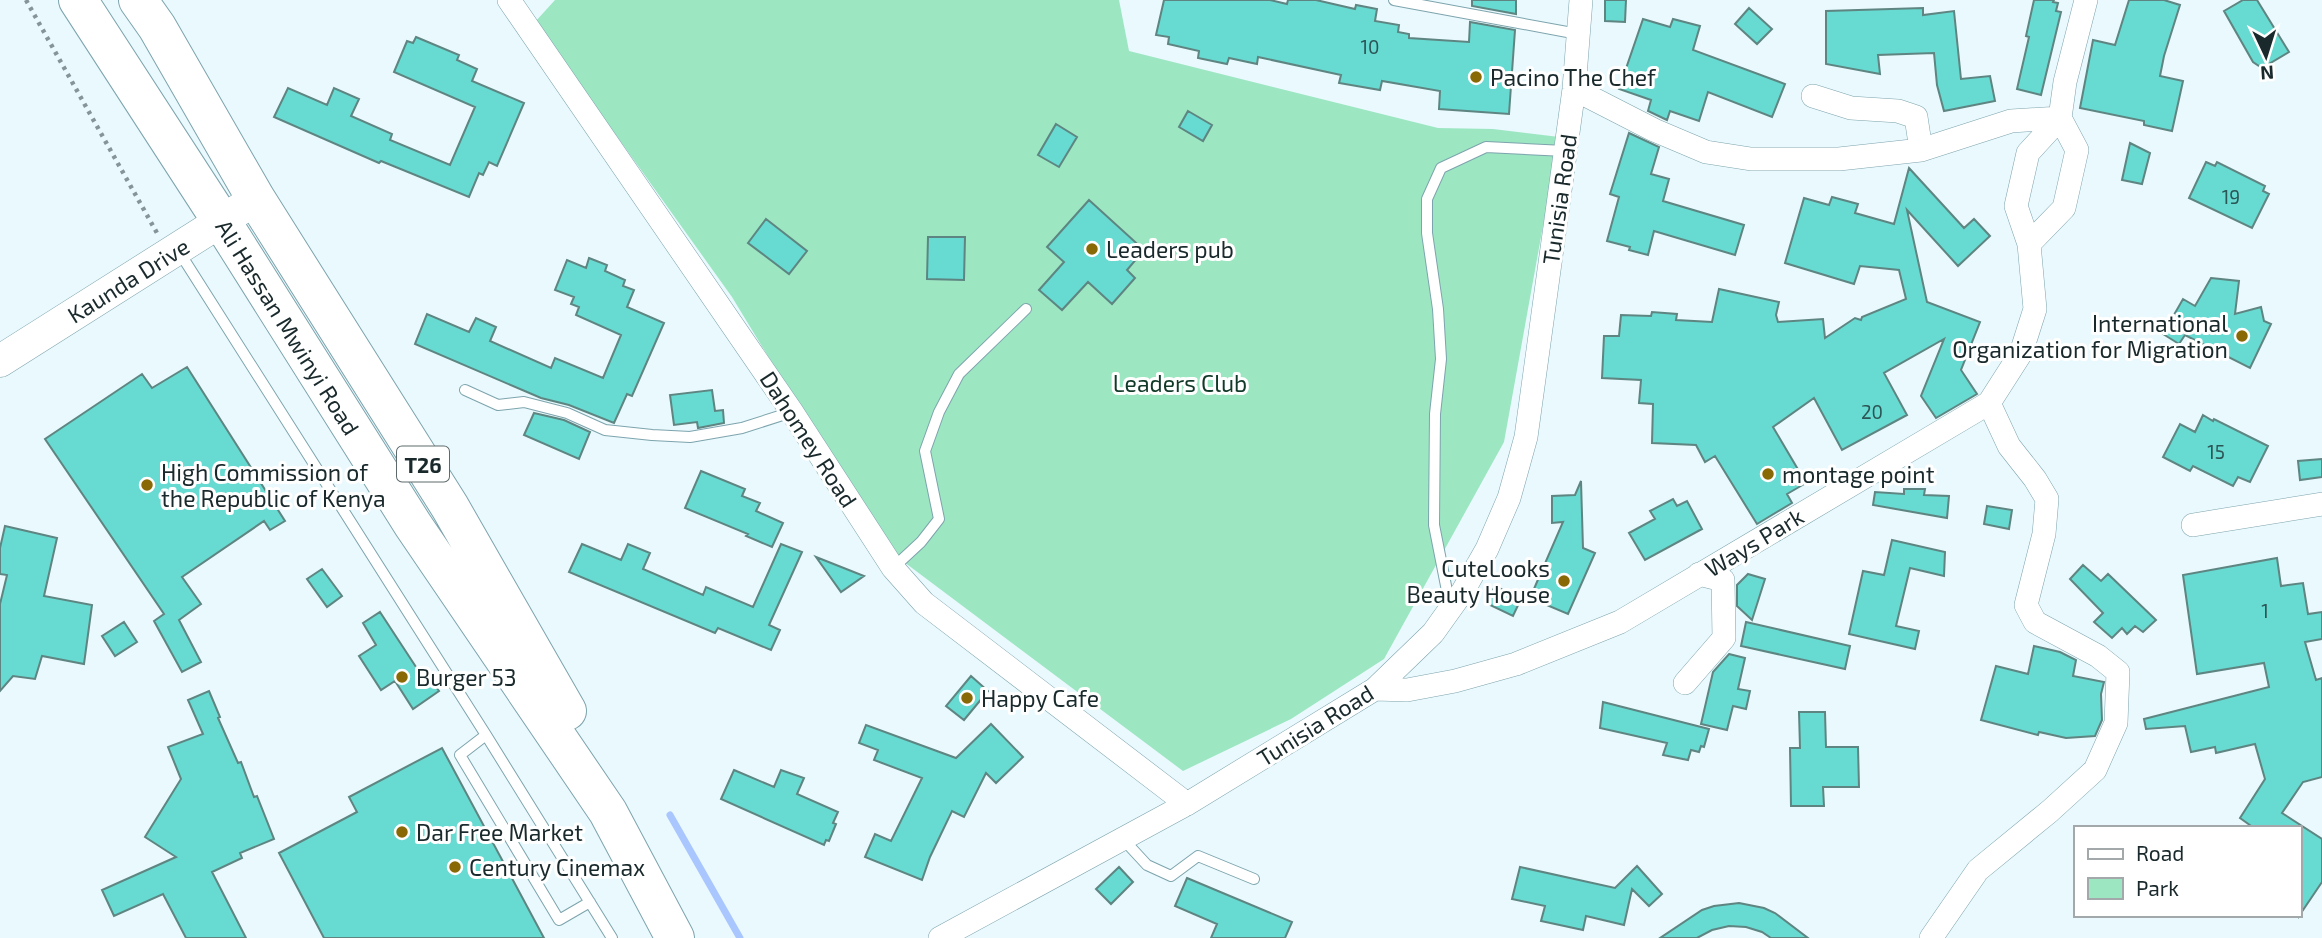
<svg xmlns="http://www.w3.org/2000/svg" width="2322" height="938" viewBox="0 0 2322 938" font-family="'Exo 2',sans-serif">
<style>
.green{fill:#9ce6c2}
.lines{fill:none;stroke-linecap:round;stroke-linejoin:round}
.stream{stroke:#aac6fe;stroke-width:7}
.building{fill:#67dad1;stroke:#5e8581;stroke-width:2}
.lane-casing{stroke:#7da4ad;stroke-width:12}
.street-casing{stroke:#7da4ad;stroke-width:24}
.secondary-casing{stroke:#7da4ad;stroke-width:33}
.highway-casing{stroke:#7da4ad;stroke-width:40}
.path{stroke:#849498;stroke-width:4.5;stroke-dasharray:3.5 5;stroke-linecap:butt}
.lane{stroke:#fff;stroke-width:10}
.street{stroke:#fff;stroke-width:23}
.secondary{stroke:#fff;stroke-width:32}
.highway{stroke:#fff;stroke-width:38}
.poi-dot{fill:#896906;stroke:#fff;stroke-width:2.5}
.labels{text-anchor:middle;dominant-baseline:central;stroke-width:6;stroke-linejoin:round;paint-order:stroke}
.number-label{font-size:19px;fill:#2c5555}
.shield{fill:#fff;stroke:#5e696b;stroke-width:2}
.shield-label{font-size:21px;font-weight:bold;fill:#19292c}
.poi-label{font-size:23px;fill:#19292c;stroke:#fff;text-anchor:start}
.street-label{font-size:23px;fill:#19292c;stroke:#fff}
.park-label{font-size:23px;fill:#123a29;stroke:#fff}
</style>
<rect width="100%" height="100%" fill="#e9f9fd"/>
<!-- green -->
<path class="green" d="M555,0H1119L1129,51L1438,128L1493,129L1559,137L1504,442L1384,659L1291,719L1183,771L884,547L732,297L535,22Z"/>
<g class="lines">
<!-- stream -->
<path class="stream" d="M670,815L740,938"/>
</g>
<!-- building -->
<path class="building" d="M1164,0H1270L1287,4L1288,0H1316L1355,9L1356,5L1377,9L1375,21L1399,25L1398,32L1409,34V38L1469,42L1470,22L1515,30L1509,114L1439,109L1440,91L1382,81L1380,90L1339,83L1341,75L1258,57L1257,64L1229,58L1227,64L1198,58L1199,51L1168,44L1169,37L1156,35Z
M1472,0H1516V14L1472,6Z
M1605,0H1626L1625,22L1605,21Z
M2034,0H2054L2053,2L2058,3L2056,11L2061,12L2041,95L2017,89L2029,37L2026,36Z
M2129,0H2164L2180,5L2164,56L2160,76L2183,81L2172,131L2144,125V121L2080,108L2093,40L2115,45Z
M2243,0H2257L2289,52L2262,68L2253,62L2224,11Z
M1749,8L1772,29L1757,44L1735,24Z
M1923,8V15L1954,11L1961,79L1990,76L1995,101L1944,111L1937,85L1934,53L1878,55L1880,74L1826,64V11Z
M1643,19L1670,27L1673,19L1700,26L1693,50L1785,84L1772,117L1708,92L1699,121L1670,111L1667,120L1648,111L1651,100L1619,89Z
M416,37L459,55L457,60L477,69L472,81L524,103L497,166L489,162L483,175L479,173L469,197L381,161L379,163L274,117L288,88L327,105L334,88L359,99L351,116L392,134L390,140L450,165L475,107L394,72L407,41L413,43Z
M1188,111L1212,125L1203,141L1179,127Z
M1056,124L1077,137L1059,167L1038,155Z
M1629,133L1659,147L1651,174L1669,179L1663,201L1744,225L1735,255L1654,231L1648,255L1629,250L1630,247L1607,241L1619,197L1610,194Z
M2130,143L2150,153L2142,184L2122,180Z
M2206,162L2215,166L2217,162L2265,186L2263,191L2269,194L2252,228L2189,198Z
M1909,168L1964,228L1974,219L1990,236L1958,266L1907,210L1927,302L1980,322L1961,370L1977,394L1936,418L1921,396L1944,339L1884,373L1907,415L1842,450L1814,398L1773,427L1806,483L1787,494L1792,503L1757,524L1715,456L1705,462L1696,445L1652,443L1653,404L1639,403L1641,380L1602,378L1604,336H1619L1621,315L1651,316L1652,312L1677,314L1676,320L1712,322L1719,289L1779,302L1776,315L1778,322L1823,319L1825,338L1855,318L1861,320L1862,317L1906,299L1899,270L1860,266L1854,284L1785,263L1804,198L1829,205L1832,197L1858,204L1855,213L1894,224Z
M1089,200L1144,250L1127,270L1135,278L1112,304L1088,282L1062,310L1039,290L1064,262L1047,247Z
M766,219L807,251L789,274L748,243Z
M928,237H965L964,280L927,279Z
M589,258L607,265L605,271L625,280L623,286L634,290L627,307L664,323L632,396L627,394L614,423L569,405L541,398L415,344L427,314L469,332L476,318L496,327L490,341L551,368L555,358L603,378L621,335L576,315L579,307L571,304L574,297L555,290L567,260L586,268Z
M2211,278L2239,281L2235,314L2261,307L2264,321L2271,324L2250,368L2185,335L2179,344L2163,334L2183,299L2195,306Z
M187,367L285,521L270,530L264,521L182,577L201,604L179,620L201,662L182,672L154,621L164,614L45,439L142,374L152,388Z
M712,390L715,411L723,410L724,423L698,428L697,422L674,425L670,395Z
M534,413L564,420L590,432L579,459L524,435Z
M2203,415L2213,421L2214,419L2268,446L2250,482L2238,477L2233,486L2193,466L2190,471L2163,457L2180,424L2195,432Z
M2322,459V477L2300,480L2298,461Z
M701,471L745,489L742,496L760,503L756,511L783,523L772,547L746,536L748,534L685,508Z
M1581,481L1583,548L1595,553L1568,614L1530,598L1563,522L1552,523V496L1575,495Z
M1904,489H1925L1924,495L1949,496L1947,518L1873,505L1875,492L1904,494Z
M1673,499L1677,506L1687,501L1702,529L1645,560L1629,533L1655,519L1650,511Z
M1987,506L2012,510L2009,529L1984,524Z
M5,526L57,538L44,596L92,605L84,664L42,656L35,679L13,676L0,691V604L7,575L0,574V548Z
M1892,540L1945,552L1944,576L1910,568L1896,626L1919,631L1915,649L1849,634L1863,571L1884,575Z
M582,544L621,560L628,544L650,553L643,569L703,595L706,587L753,607L781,544L802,552L769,625L780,630L771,650L718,628L715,633L569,572Z
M816,557L864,576L841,592Z
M2277,558L2281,586L2303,583L2308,614L2322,612V639L2305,642L2316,680L2322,678V777L2303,782L2282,813L2322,839V882L2299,916V828H2254L2240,818L2265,779L2255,744L2216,753L2215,747L2191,752L2185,726L2146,729L2144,719L2269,687L2264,663L2197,674L2183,575Z
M2083,565L2101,581L2108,574L2156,620L2143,632L2135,626L2127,634L2122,628L2112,638L2094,622L2103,613L2070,579Z
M322,569L342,596L327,607L307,579Z
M1748,574L1765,579L1752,620L1737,606V585Z
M1495,586L1521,599L1513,616L1486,603Z
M380,612L418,670L422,668L439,691L413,709L395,681L381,690L359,656L376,645L363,623Z
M124,622L137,642L115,656L102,636Z
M1746,622L1850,646L1845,669L1741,646Z
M2034,646L2060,652L2076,660L2073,676L2104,682L2101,694L2102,720L2095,736L2066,738L2039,732L2038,735L1981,720L1996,666L2028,674Z
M1729,654L1745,658L1738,689L1750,691L1746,709L1733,706L1727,730L1701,724L1713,672Z
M971,676L988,691L964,720L946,706Z
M209,691L220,717L218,718L238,763L241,762L254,797L257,796L274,839L240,853L242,858L212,872L246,938H186L163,894L114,916L102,890L176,857L145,837L181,779L168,747L203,734L188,700Z
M1603,702L1709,729L1704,747L1701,746L1699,752L1691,750L1688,760L1663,755L1667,743L1600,728Z
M1799,712H1825L1826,747H1858L1859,787H1823L1824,806H1791L1790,748H1800Z
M991,724L1023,757L996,783L986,773L964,817L952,811L930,857L922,880L865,857L875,834L891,841L922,778L874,760L878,750L859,743L866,725L956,758Z
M442,748L544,938H324L279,853L357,812L349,797Z
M734,770L774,787L781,770L804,778L797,794L838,812L833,823L836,824L829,841L826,840L824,845L721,799Z
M1637,866L1662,894L1649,906L1632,889L1624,925L1586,916L1583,930L1541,921L1545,906L1512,899L1520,867L1615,888Z
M1119,867L1133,882L1111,904L1096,889Z
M1187,878L1292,922L1285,938H1211L1217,924L1175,906Z
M1739,903L1764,908L1775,913L1808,938H1771L1762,932L1746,927L1729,926L1712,930L1697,938H1660L1702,910L1714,906Z"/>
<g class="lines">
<defs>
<path id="lane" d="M1394,0L1578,34
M178,250L486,735L612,938
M465,390L498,405L524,402L567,413L605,430L652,435L690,437L742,428L792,412
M893,568L921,542L939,519L925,451L939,412L959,374L1026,309
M1450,606L1434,525L1435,414L1441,359L1438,309L1427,233V199L1441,168L1486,147L1565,151
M486,735L460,755L559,920L590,902
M1123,839L1147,865L1171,876L1198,856L1254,879"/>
<path id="street" d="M509,0L792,412L893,568L924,603L1187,804
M1574,89L1654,130L1706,152L1751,159H1839L1921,150L2011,121L2060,118L2077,150L2064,208L2029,244
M1813,96L1851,108L1898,111L1916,117L1921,150
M2193,525L2322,504
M1685,683L1724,638L1723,580L1699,574
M1375,689L1407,690L1455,681L1516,664L1620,622L1989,403L2021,353L2035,309L2029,244L2016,206L2028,153L2060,118L2065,82L2086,0
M940,938L1187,804L1375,689L1433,633L1463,591L1487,549L1509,498L1526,437L1574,89L1581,0
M1931,938L1978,870L2050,811L2095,770L2116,723L2118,672L2098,656L2035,622L2026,605L2044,534L2047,499L2035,479L2009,446L1989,403"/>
<path id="secondary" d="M0,361L256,199"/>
<path id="highway" d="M78,0L222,222L413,525L608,812L675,938
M138,0L157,27L256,199L450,507L567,711"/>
</defs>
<!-- lane casing -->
<use href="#lane" class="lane-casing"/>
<!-- street casing -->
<use href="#street" class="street-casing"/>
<!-- secondary casing -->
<use href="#secondary" class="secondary-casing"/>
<!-- highway casing -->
<use href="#highway" class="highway-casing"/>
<!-- path -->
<path class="path" d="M26,0L157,233"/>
<!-- lane -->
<use href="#lane" class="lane"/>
<!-- street -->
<use href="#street" class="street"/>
<!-- secondary -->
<use href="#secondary" class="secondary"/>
<!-- highway -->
<use href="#highway" class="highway"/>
</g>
<!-- markers -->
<g class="poi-dot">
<circle cx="1476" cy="77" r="7"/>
<circle cx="1092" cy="249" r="7"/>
<circle cx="2242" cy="336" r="7"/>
<circle cx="1768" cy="474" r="7"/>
<circle cx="147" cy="485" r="7"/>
<circle cx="1564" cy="581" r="7"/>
<circle cx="402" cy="677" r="7"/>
<circle cx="967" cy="698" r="7"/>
<circle cx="402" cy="832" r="7"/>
<circle cx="455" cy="867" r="7"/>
</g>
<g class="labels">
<!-- number labels -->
<g class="number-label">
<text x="1370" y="46">10</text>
<text x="2231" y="196">19</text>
<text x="1872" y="411">20</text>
<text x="2216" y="451">15</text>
<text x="2265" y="610">1</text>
</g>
<!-- shield labels -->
<rect class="shield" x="397" y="446.5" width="52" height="35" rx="5"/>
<g class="shield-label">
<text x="423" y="464">T26</text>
</g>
<!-- poi labels -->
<g class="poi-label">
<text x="1490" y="77">Pacino The Chef</text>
<text x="1106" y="249">Leaders pub</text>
<text x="2228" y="323" text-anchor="end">International<tspan x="2228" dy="26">Organization for Migration</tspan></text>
<text x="161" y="472">High Commission of<tspan x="161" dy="26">the Republic of Kenya</tspan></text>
<text x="1782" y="474">montage point</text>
<text x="1550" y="568" text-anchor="end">CuteLooks<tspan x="1550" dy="26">Beauty House</tspan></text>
<text x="416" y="677">Burger 53</text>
<text x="981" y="698">Happy Cafe</text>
<text x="416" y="832">Dar Free Market</text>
<text x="469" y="867">Century Cinemax</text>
</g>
<!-- street labels -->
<g class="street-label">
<text transform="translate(1559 199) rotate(-82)">Tunisia Road</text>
<text transform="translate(128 280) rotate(-32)">Kaunda Drive</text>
<text transform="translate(288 327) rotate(58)">Ali Hassan Mwinyi Road</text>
<text transform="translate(809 439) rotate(57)">Dahomey Road</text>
<text transform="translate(1754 542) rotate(-31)">Ways Park</text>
<text transform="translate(1315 725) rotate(-32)">Tunisia Road</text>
</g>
<!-- park labels -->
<g class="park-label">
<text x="1180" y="383">Leaders Club</text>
</g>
</g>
<!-- legend -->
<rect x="2074" y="826" width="228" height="91" fill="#ffffff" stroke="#a3a9ab" stroke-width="2"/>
<rect x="2088" y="849" width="35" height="10" fill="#ffffff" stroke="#a3a9ab" stroke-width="2"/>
<text x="2136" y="861" font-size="21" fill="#19292c">Road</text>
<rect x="2088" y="878" width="35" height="21" fill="#9ce6c2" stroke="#a3a9ab" stroke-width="2"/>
<text x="2136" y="896" font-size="21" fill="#19292c">Park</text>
<!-- north arrow -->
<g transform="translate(2266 56) rotate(176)" stroke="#ffffff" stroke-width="5" paint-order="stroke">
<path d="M0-5L12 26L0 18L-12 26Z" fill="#19292c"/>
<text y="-10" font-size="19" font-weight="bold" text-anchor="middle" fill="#19292c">N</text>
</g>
</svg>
